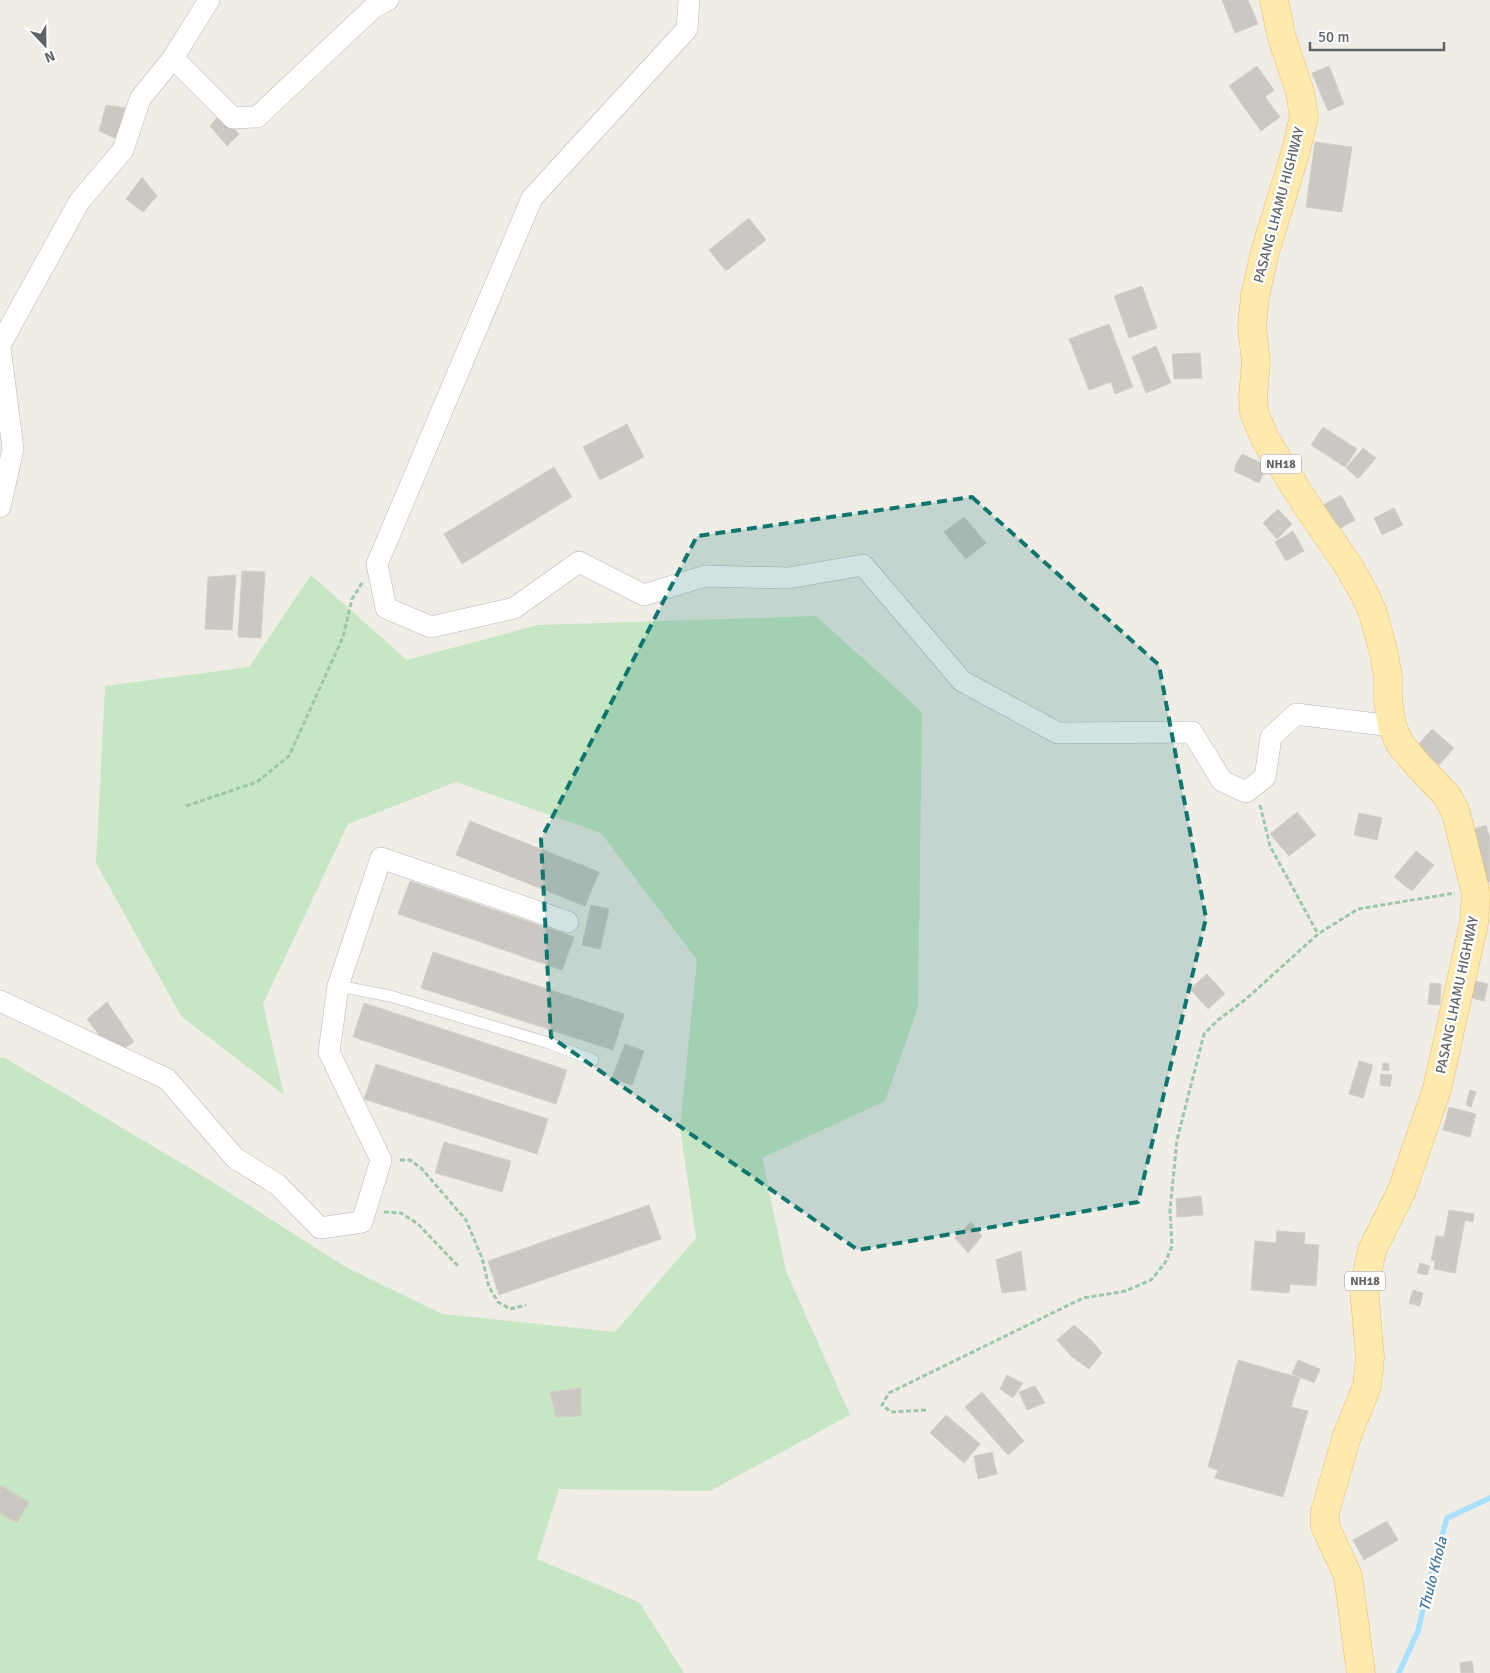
<svg xmlns="http://www.w3.org/2000/svg" width="1490" height="1673" viewBox="0 0 1490 1673" font-family="Signika,sans-serif">
<style>
.green{fill:#c7e7c4}
.lines{fill:none;stroke-linecap:round;stroke-linejoin:round}
.stream{stroke:#a9e0fe;stroke-width:5.5}
.building{fill:#cbc8c3;stroke:#d5cec5}
.service-casing{stroke:#b4b7bb;stroke-width:12}
.minor-casing{stroke:#b4b7bb;stroke-width:22}
.primary-casing{stroke:#f0bb60;stroke-width:29}
.path{stroke:#9dc8a6;stroke-width:3;stroke-dasharray:5 2.5;stroke-linecap:butt}
.service{stroke:#fff;stroke-width:11}
.minor{stroke:#fff;stroke-width:21}
.primary{stroke:#feeaae;stroke-width:28}
.marked{fill:#0f766e;fill-opacity:0.2;stroke:#0f766e;stroke-width:4;stroke-dasharray:10 6;stroke-linejoin:round}
.labels{text-anchor:middle;dominant-baseline:central;stroke-width:4.5;stroke-linejoin:round;paint-order:stroke}
.shield{fill:#fff;stroke:#8e9295;stroke-width:1}
.shield-label{font-size:12px;font-weight:bold;fill:#5e6367}
.street-label{font-size:14px;fill:#5e6367;stroke:#fff}
.water-label{font-size:15px;font-style:italic;fill:#3f769f;stroke:#fff}
</style>
<rect width="100%" height="100%" fill="#f0ede7"/>
<!-- green -->
<path class="green" d="M311,575L407,660L538,625L816,616L922,712L918,1007L885,1101L762,1158L786,1271L850,1415L710,1491L559,1489L537,1559L639,1602L684,1673H0V1058L3,1057L208,1179L344,1266L442,1314L615,1332L696,1238L680,1128L697,960L601,833L456,782L348,824L263,1004L284,1095L181,1016L96,863L105,686L249,667Z"/>
<g class="lines">
<!-- stream -->
<path class="stream" d="M1399,1673L1418,1631L1430,1579L1447,1518L1490,1498"/>
</g>
<!-- building -->
<path class="building" d="M1222,0H1248L1258,24L1235,33Z
M1257,66L1274,90L1265,97L1280,117L1261,131L1229,86Z
M1329,66L1344,104L1328,111L1312,73Z
M106,105L127,108L119,140L99,131Z
M221,113L239,134L227,146L210,126Z
M1315,142L1352,147L1342,212L1306,207Z
M142,177L157,196L143,212L126,199Z
M749,218L766,240L726,271L709,250Z
M1142,286L1157,328L1129,338L1114,296Z
M1109,324L1133,387L1115,394L1111,382L1089,390L1069,339Z
M1156,346L1171,383L1146,393L1132,357Z
M1200,353L1202,378L1174,379L1172,354Z
M627,424L644,457L600,480L583,447Z
M1323,427L1357,449L1345,467L1311,445Z
M1363,448L1376,458L1358,479L1346,468Z
M1242,454L1267,466L1259,483L1234,471L1236,464Z
M554,467L572,497L462,564L444,534Z
M1341,495L1355,520L1337,530L1323,505Z
M1394,508L1403,525L1382,535L1374,518Z
M1278,509L1292,524L1277,539L1263,523Z
M964,517L986,543L966,559L944,532Z
M1293,531L1304,551L1286,561L1275,542Z
M242,571L265,572L261,638L238,637Z
M236,575L232,630L205,629L208,577Z
M1432,729L1454,748L1439,765L1417,746Z
M1297,812L1316,835L1289,856L1270,834Z
M1359,813L1382,818L1377,840L1354,835Z
M470,821L599,872L585,906L456,855Z
M1486,825L1490,838V881L1486,883L1468,831Z
M1416,851L1434,865L1412,891L1394,877Z
M410,881L574,937L562,970L398,914Z
M591,905L609,909L600,949L582,945Z
M433,952L624,1014L613,1050L421,988Z
M1207,974L1225,994L1208,1009L1190,989Z
M1475,981L1488,984L1484,1001L1471,998Z
M1430,983L1441,984L1440,1005L1428,1004Z
M107,1002L134,1042L114,1055L87,1019Z
M364,1003L567,1070L556,1104L353,1037Z
M625,1044L644,1051L632,1085L612,1078Z
M1359,1061L1373,1065L1363,1098L1349,1094Z
M1383,1063L1389,1064V1071L1382,1070Z
M376,1064L548,1119L537,1154L364,1099Z
M1381,1074L1392,1075L1390,1087L1380,1085Z
M1470,1090L1476,1092L1471,1107L1466,1105Z
M1449,1107L1476,1114L1470,1137L1443,1130Z
M444,1142L511,1161L502,1192L435,1173Z
M1201,1196L1203,1215L1177,1217L1176,1199Z
M649,1205L661,1239L499,1295L488,1261Z
M1449,1210L1474,1214L1473,1222L1465,1220L1455,1273L1434,1269L1435,1261L1431,1260L1436,1236L1444,1237Z
M971,1222L982,1236L968,1253L955,1238Z
M1277,1231L1305,1233L1304,1244L1319,1245L1316,1286L1290,1284L1289,1293L1251,1290L1255,1241L1276,1243Z
M1021,1251L1026,1290L1002,1293L996,1260Z
M1420,1263L1430,1266L1427,1275L1417,1273Z
M1413,1290L1423,1293L1420,1306L1409,1303Z
M1074,1325L1092,1341L1071,1356L1057,1340Z
M1092,1341L1102,1353L1089,1369L1071,1356Z
M1238,1360L1300,1378L1291,1407L1308,1411L1283,1497L1215,1478L1218,1470L1208,1467Z
M1298,1360L1320,1369L1314,1383L1292,1374Z
M1007,1375L1023,1383L1013,1398L1000,1389Z
M1035,1386L1045,1403L1027,1410L1019,1392Z
M581,1388V1416L556,1417L550,1392Z
M982,1392L1006,1420L990,1435L965,1407Z
M946,1415L965,1431L949,1450L930,1433Z
M1006,1420L1024,1441L1008,1455L990,1435Z
M965,1431L980,1444L964,1463L949,1450Z
M992,1452L997,1474L978,1479L974,1456Z
M0,1485L29,1502L17,1523L0,1513Z
M1387,1521L1398,1540L1364,1560L1353,1540Z
M1472,1661L1474,1673H1461L1460,1663Z"/>
<g class="lines">
<defs>
<path id="service" d="M338,986L390,996L549,1043L593,1060"/>
<path id="minor" d="M209,0L173,58L233,118L257,117L374,7L388,0
M689,0L687,29L532,198L377,564L386,608L431,627L514,608L579,562L644,595L705,576L788,578L863,565L962,681L1058,733L1192,732L1222,781L1246,792L1265,777L1271,737L1296,714L1392,726
M0,345L79,202L123,150L140,99L173,58
M0,347L13,449L0,507
M0,1001L167,1079L235,1158L278,1185L320,1228L362,1222L381,1160L329,1052L338,986L381,858L568,922"/>
<path id="primary" d="M1274,0L1282,38L1300,92L1304,117L1295,154L1265,252L1255,296L1252,327L1256,362L1253,396L1254,412L1265,439L1307,506L1348,565L1365,595L1373,613L1384,654L1388,677V701L1392,726L1400,744L1417,764L1448,797L1456,813L1476,894L1474,923L1437,1089L1402,1190L1372,1250L1364,1288L1370,1358L1367,1386L1347,1436L1325,1512V1526L1348,1576L1361,1673"/>
</defs>
<!-- service casing -->
<use href="#service" class="service-casing"/>
<!-- minor casing -->
<use href="#minor" class="minor-casing"/>
<!-- primary casing -->
<use href="#primary" class="primary-casing"/>
<!-- path -->
<path class="path" d="M1260,805L1270,846L1318,934
M186,806L257,782L289,756L343,637L352,599L362,583
M400,1160H410L421,1168L466,1220L482,1258L489,1287L498,1302L510,1309L526,1305
M384,1212L401,1213L418,1224L458,1266
M926,1410L891,1412L882,1405L889,1393L1083,1298L1126,1291L1151,1280L1165,1263L1172,1246L1170,1210L1177,1140L1204,1034L1218,1020L1246,999L1318,934L1358,909L1455,893"/>
<!-- service -->
<use href="#service" class="service"/>
<!-- minor -->
<use href="#minor" class="minor"/>
<!-- primary -->
<use href="#primary" class="primary"/>
</g>
<!-- marked area -->
<path class="marked" d="M972,497L1159,665L1206,918L1138,1202L858,1250L551,1037L541,839L697,536Z"/>
<g class="labels">
<!-- shield labels -->
<g class="shield">
<rect x="1261" y="454.5" width="40" height="19" rx="4"/>
<rect x="1345" y="1271.5" width="40" height="19" rx="4"/>
</g>
<g class="shield-label">
<text x="1281" y="464">NH18</text>
<text x="1365" y="1281">NH18</text>
</g>
<!-- street labels -->
<g class="street-label">
<text transform="translate(1279 205) rotate(-75)">PASANG LHAMU HIGHWAY</text>
<text transform="translate(1457 995) rotate(-78)">PASANG LHAMU HIGHWAY</text>
</g>
<!-- water labels -->
<g class="water-label">
<text transform="translate(1433 1574) rotate(-76)">Thulo Khola</text>
</g>
</g>
<!-- north arrow -->
<g transform="translate(45 45) rotate(158)" stroke="#ffffff" stroke-width="4" paint-order="stroke">
<path d="M0-4L9 19L0 12L-9 19Z" fill="#5e6367"/>
<text y="-8" font-size="14" font-weight="bold" text-anchor="middle" fill="#5e6367">N</text>
</g>
<!-- scale -->
<path d="M1310 42v8h134v-8" fill="none" stroke="#5e6367" stroke-width="2.5"/>
<text x="1318" y="42" font-size="15" fill="#5e6367" stroke="#ffffff" stroke-width="4" paint-order="stroke">50 m</text>
</svg>
